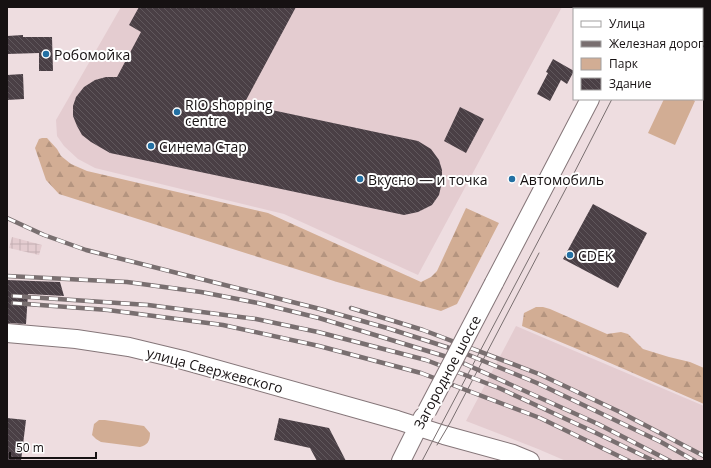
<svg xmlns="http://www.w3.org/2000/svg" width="711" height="468" viewBox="0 0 711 468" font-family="'Open Sans',sans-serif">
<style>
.built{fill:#e4ccd0}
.industrial{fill:url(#industrial-grid)}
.forest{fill:url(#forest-firs)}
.park{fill:#d2ad94}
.building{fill:url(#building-back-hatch)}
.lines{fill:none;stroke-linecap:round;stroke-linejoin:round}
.secondary-casing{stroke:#857679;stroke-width:20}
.secondary{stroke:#fff;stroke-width:18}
.tram{stroke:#796f70;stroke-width:1}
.rail-casing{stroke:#796f70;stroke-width:4.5}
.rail{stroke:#fff;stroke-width:3;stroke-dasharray:9;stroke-linecap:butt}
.secondary-bridge-casing{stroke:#857679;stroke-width:20;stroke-linecap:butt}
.secondary-bridge{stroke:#fff;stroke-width:18}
.poi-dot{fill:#2370a3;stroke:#fff;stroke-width:1.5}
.labels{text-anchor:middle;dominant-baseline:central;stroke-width:4;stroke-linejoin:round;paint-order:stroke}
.poi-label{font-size:14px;fill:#161112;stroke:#fff;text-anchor:start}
.street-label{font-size:14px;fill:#161112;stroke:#fff}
</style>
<defs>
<pattern id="industrial-grid" width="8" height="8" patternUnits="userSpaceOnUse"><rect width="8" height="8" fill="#e4ccd0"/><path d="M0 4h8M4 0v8" fill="none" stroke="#c3aeb2"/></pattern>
<pattern id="forest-firs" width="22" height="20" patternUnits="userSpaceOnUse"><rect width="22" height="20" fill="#d2ad94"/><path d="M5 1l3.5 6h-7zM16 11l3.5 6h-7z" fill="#b4947f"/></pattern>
<pattern id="building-back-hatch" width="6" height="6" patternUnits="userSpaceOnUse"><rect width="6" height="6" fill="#4a3f45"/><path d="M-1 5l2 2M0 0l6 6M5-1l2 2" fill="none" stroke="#60575c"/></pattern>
</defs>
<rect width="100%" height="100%" fill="#eedde0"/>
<!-- built -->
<path class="built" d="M121,7H562L418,275L284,214L95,168L78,159L64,146L57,136L56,120Z
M516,326L704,406V461H566L538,449L466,421Z"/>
<!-- industrial -->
<path class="industrial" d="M12,237L42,245L39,255L9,248Z"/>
<!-- forest -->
<path class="forest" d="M42,138H47L57,149L61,156L71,164L87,171L268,213L421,282L431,277L437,271L466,208L499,223L457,304L441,311L337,282L59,194L46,180L35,148L39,139Z
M536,307H543L550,309L607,334L621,332L628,334L643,349L669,357L690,362L704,368V404L594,356L522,326L524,313Z"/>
<!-- park -->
<path class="park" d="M664,99H691L695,101L675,145L648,133Z
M99,420H105L144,426L150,433C150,442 147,445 140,447L101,442L96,439L92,435L94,424Z"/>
<!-- building -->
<path class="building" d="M139,7H296L244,104L418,141L431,149L439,160L442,170V182L439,195L432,205L418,212L404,215L110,153L91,142L82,135L77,126L73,116V106L76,97L84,87L95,80L106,77H117L141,32L129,25Z
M23,35V37H52L53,71H39V53L7,54V36Z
M553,59L574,71L567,84L561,80L550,101L537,94L548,73L546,72Z
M23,74L24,99L7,100V75Z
M460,107L484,119L466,153L444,141Z
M593,204L647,233L618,288L563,259Z
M7,280L60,282L64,296L28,294L26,324L7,323Z
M7,418L26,420L21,461H7Z
M279,418L329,428L346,461H317L310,448L274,440Z"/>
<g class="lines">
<defs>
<path id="secondary" d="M634,9L635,7
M494,283L590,99
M7,333L76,339L129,347L183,360L397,420L444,435L513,454L530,461
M401,461L423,417"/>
</defs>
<!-- secondary casing -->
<use href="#secondary" class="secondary-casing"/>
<!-- secondary -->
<use href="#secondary" class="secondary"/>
<!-- tram -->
<path class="tram" d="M655,9L656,7
M437,445L450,423L539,253
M422,461L571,179L612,99"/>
<defs>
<path id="rail" d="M7,218L44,235L86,250L320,309L387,328L459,351L537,383L661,442L695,461
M7,276L127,282L201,292L258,303L319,318L454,359L598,424L670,461
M13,296L148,305L256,319L318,332L426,360L499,388L594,432L654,461
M13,303L108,310L223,325L319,346L421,373L540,418L629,461
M351,308L423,330L539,374L620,412L704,456"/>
</defs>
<!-- rail casing -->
<use href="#rail" class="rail-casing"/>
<!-- rail -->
<use href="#rail" class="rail"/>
<defs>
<path id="secondary-bridge" d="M427,411L494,283"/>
</defs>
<!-- secondary-bridge casing -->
<use href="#secondary-bridge" class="secondary-bridge-casing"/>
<!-- secondary-bridge -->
<use href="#secondary-bridge" class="secondary-bridge"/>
</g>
<!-- markers -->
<g class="poi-dot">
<circle cx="46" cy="54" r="4"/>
<circle cx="177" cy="112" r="4"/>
<circle cx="151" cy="146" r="4"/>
<circle cx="360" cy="179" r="4"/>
<circle cx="512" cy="179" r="4"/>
<circle cx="570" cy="255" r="4"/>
</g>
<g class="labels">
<!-- poi labels -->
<g class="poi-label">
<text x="54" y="54">Робомойка</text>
<text x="185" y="104">RIO shopping<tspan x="185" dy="16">centre</tspan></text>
<text x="159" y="146">Синема Стар</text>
<text x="368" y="179">Вкусно — и точка</text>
<text x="520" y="179">Автомобиль</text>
<text x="578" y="255">CDEK</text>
</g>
<!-- street labels -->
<g class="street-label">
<text transform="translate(215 370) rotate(15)">улица Свержевского</text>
<text transform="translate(447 372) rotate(-62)">Загородное шоссе</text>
</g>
</g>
<!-- border -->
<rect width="711" height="468" fill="none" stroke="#161112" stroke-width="16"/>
<!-- legend -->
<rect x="573" y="8" width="130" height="92" fill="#ffffff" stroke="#a2a0a0"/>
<rect x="581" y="21" width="20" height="6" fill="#ffffff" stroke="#a2a0a0"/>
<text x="609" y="28" font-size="12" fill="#161112">Улица</text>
<rect x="581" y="41" width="20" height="6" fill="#796f70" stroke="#a2a0a0"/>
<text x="609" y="48" font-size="12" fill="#161112">Железная дорога</text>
<rect x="581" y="58" width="20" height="12" fill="#d2ad94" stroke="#a2a0a0"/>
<text x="609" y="68" font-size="12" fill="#161112">Парк</text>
<rect x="581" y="78" width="20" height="12" fill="url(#building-back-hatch)" stroke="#a2a0a0"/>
<text x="609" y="88" font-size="12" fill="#161112">Здание</text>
<!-- scale -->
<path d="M10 452v6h86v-6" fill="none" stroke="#161112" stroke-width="2"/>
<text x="16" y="452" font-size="12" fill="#161112" stroke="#ffffff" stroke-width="3" paint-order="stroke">50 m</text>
</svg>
